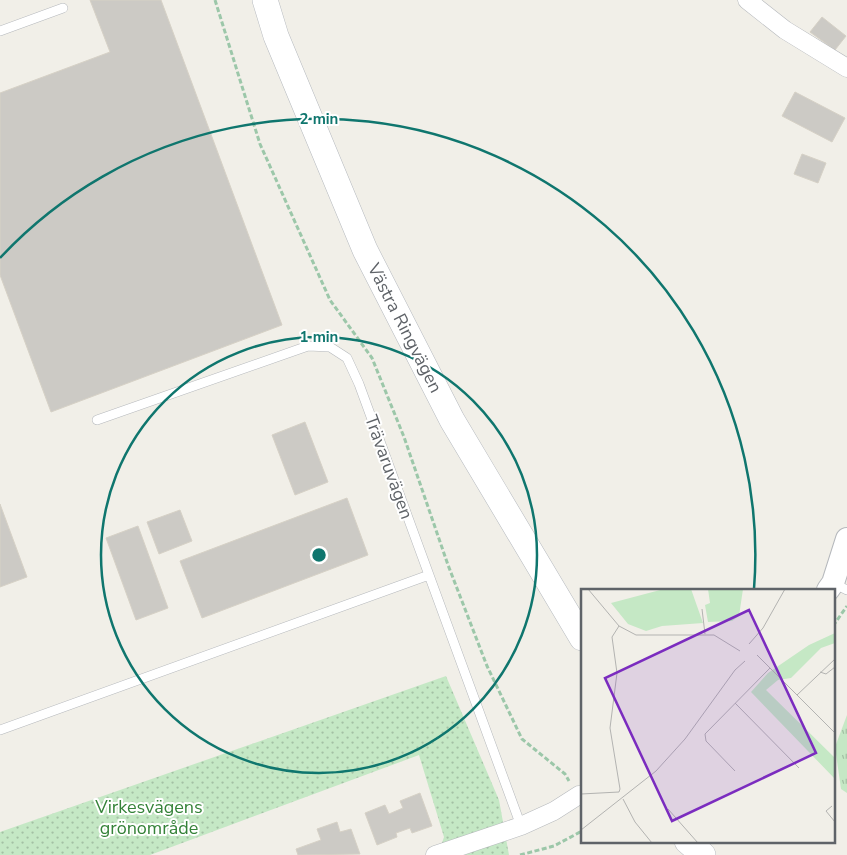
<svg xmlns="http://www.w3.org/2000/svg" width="847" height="855" viewBox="0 0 847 855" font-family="'Nunito Sans',sans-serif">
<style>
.grass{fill:url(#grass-tufts)}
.park{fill:url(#park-dots)}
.building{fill:#cccac5;stroke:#d6d1c6}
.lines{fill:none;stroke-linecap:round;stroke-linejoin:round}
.service-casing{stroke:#b5b8bc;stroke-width:10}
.minor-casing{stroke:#b5b8bc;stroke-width:19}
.tertiary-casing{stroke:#b5b8bc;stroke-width:24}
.secondary-casing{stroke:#b6babf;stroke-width:26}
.path{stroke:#9cc7a9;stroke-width:3;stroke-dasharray:5 2.5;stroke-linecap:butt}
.service{stroke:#fff;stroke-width:9}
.minor{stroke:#fff;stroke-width:18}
.tertiary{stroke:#fff;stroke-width:22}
.secondary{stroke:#fff;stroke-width:25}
.ring{fill:none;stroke:#0f766e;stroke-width:2.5}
.labels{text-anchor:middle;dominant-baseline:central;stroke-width:4;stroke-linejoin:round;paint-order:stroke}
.street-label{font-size:18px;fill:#5f6368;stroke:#fff}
.park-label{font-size:18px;fill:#348238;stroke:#fff}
.inset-road{fill:none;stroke:#b3b3b1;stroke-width:1}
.view{fill:#7b2cbf;fill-opacity:0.15;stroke:#7b2cbf;stroke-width:2.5}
.inset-edge{fill:none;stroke:#5f6368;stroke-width:2.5}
.centre{fill:#0f766e;stroke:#fff;stroke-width:2.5}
.ring-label{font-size:15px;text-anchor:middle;font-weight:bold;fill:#0f766e;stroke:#fff;stroke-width:4;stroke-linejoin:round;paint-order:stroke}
</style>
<defs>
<pattern id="grass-tufts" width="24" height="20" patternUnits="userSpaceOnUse" patternTransform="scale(1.25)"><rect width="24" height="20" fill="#c5e8c5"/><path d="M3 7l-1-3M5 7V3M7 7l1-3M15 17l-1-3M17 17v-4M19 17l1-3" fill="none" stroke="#a3c0a4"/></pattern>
<pattern id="park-dots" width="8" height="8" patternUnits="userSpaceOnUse" patternTransform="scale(1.25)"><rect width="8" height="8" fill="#c5e8c5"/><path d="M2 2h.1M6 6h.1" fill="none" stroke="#a3c0a4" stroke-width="1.8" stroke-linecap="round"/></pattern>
</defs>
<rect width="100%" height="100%" fill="#f1efe8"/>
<!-- grass -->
<path class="grass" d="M847,715V793L841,789L835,747Z"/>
<!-- park -->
<path class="park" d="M446,676L499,800L509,855H438L444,837L419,755L150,855H0V832Z"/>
<!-- building -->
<path class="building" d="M90,0H161L282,325L51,412L0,275V93L110,52Z
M822,17L846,36L835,50L810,32Z
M795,92L845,118L832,142L782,116Z
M802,154L826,163L818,183L794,174Z
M305,422L328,482L295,495L272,435Z
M347,498L368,555L202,618L180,561Z
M0,504L27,577L0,587Z
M180,510L192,541L159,554L147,522Z
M138,526L168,608L136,620L106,538Z
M420,793L432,826L412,833L410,828L396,833L397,837L377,845L365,813L385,805L389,814L403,808L400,801Z
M337,822L340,832L351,829L360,854L298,855L296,849L321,840L317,829Z"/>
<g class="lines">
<defs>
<path id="service" d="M0,31L63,8
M97,420L308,346L330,347L347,358L359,384L521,826
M833,583L847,590
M0,730L429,575"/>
<path id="minor" d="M747,0L785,30L847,68
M435,855L521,826L554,811L579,795H582"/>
<path id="tertiary" d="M828,590L833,583L847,539"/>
<path id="secondary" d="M265,0L276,36L365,250L452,420L582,638
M687,841L703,855"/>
</defs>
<!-- service casing -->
<use href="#service" class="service-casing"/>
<!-- minor casing -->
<use href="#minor" class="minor-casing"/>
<!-- tertiary casing -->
<use href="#tertiary" class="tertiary-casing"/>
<!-- secondary casing -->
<use href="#secondary" class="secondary-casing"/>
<!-- path -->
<path class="path" d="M215,0L260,144L330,300L372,358L404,437L448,565L487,666L522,739L565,774L569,781
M833,626L847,606
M520,855L554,846L582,831"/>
<!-- service -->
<use href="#service" class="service"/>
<!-- minor -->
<use href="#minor" class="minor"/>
<!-- tertiary -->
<use href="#tertiary" class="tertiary"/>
<!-- secondary -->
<use href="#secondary" class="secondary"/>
</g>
<!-- distance rings -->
<g class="ring">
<circle cx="319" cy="555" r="218"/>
<path d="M0 258A436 436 0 0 1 754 589"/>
</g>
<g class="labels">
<!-- street labels -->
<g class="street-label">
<text transform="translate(405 328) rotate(63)">Västra Ringvägen</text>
<text transform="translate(389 467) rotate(70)">Trävaruvägen</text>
</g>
<!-- park labels -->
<g class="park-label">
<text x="149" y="807">Virkesvägens<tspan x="149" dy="21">grönområde</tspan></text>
</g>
</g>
<!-- overview -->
<g transform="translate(581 589)">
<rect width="254" height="254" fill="#f1efe8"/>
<path d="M83,0H110L122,34L81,37L65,42L47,35L30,14ZM127,0H162L158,27L151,32L127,33L124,16L129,14Z" fill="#c5e8c5"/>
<path d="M254,44V54L240,59L210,89L197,91L185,101L254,169V190L170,103L187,84L228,56Z" fill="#c5e8c5"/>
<path class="inset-road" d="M7,0L38,37L55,46H133L159,62M121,20L124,45M168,55L182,39L204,0M176,66L254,144M239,83L245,85L254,78M216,106L254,70M154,114L218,179M154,182L125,152L124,145L189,79M0,205L38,203L39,200L29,139L36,84L31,48L38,37M42,210L54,233L71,254M251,217L245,222L254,233M87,220L117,254M0,241L75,182L104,150L154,81L164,72"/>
<path class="view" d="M168,21L235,164L91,232L24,89Z"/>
<rect width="254" height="254" class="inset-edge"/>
</g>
<circle cx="319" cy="555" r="8" class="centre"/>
<g class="ring-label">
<text x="319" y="124">2 min</text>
<text x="319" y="342">1 min</text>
</g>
</svg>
